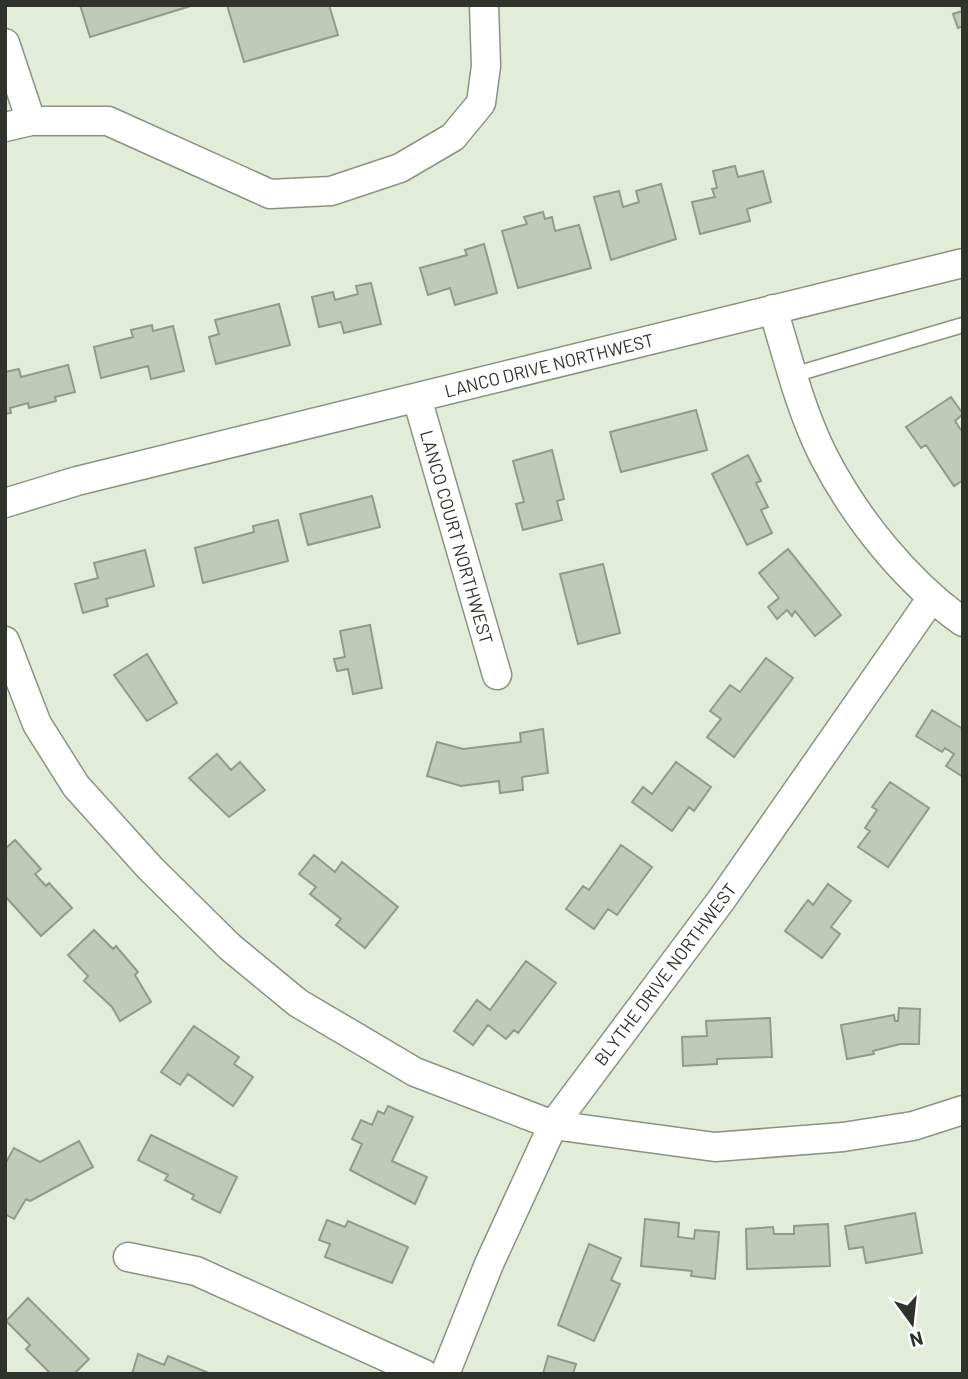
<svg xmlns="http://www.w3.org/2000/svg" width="968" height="1379" viewBox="0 0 968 1379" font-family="Barlow,sans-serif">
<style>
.building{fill:#c1cab7;stroke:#929a88;stroke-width:2}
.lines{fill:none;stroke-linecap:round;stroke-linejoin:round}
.service-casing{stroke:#8a9381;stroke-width:17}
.minor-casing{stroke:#8a9381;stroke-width:31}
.service{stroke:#fff;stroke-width:14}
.minor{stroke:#fff;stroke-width:28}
.labels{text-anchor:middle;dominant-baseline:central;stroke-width:5;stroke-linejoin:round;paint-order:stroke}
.street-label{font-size:18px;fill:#30332c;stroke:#fff}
</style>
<rect width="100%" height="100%" fill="#e3ecd9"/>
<!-- building -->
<path class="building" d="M80,5H194L90,37Z
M227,5H329L338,35L244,62Z
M961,5H963V26L958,28L953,14L962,11Z
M735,166L738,177L763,171L771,202L747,209L750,221L700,234L692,202L715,197L712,189L717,188L713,171Z
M661,184L676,239L611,260L594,197L619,191L623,207L639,202L636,191Z
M543,212L545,219L552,217L555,231L579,225L591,268L518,288L502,231L527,224L524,217Z
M484,244L497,293L455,305L450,288L428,295L420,268L467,255L465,250Z
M371,283L381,324L344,333L341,322L319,327L312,297L333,292L335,300L358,294L356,286Z
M279,304L290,345L216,364L209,337L219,334L215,320Z
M152,325L153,331L173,326L184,371L151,379L148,366L101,378L94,347L133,337L131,330Z
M68,365L75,392L55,397L56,401L29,408L28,403L10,408L11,413L5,414V372L19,369L21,377Z
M951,397L963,414L955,421L963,433V480L954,486L926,445L921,448L906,427Z
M696,410L707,450L621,472L610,432Z
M552,450L564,499L557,501L562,520L523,530L516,504L524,502L513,461Z
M748,455L761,481L756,483L768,507L761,510L772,533L747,545L712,474Z
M372,496L380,527L308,545L300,514Z
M278,520L288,561L203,583L195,548L254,532L253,526Z
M788,549L841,615L815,636L795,611L792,616L787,610L777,619L768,607L779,598L759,573Z
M145,550L154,586L106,599L108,606L83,613L75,584L98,578L94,563Z
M603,564L620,633L578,644L560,574Z
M370,625L382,688L353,694L348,669L337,671L334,659L345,657L340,631Z
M147,654L177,703L147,721L114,675Z
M766,658L793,678L734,757L707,737L721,719L710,711L730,685L740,692Z
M932,710L963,729V777L946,766L954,754L945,748L942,752L916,736Z
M543,729L548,773L522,777L523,790L500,793L499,781L461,786L427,776L437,742L463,749L521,742L520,733Z
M217,754L231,770L240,762L265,790L229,817L189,778Z
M676,762L711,787L694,811L689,807L672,831L632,802L643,787L652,794Z
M890,782L929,808L888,867L858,847L870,831L865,828L877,810L872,807Z
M15,840L41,869L35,874L46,886L49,883L72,908L41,936L5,896V849Z
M621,845L652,867L617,915L608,909L594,929L566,909L583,886L589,890Z
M314,855L335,872L342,862L398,907L365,948L336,925L341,919L310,894L316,887L299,874Z
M828,884L851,901L831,927L840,934L822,958L785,931L808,900L813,905Z
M94,930L113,949L116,946L138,972L135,975L151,1002L120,1021L112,1007L84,981L88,976L68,955Z
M526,961L556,983L518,1033L514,1030L506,1039L488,1025L473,1045L454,1031L477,1000L490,1010Z
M899,1008L920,1009L919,1044H900L873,1051L874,1054L847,1059L841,1025L894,1015L895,1021H898Z
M770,1018L772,1057L717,1059V1064L683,1066L682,1037L707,1036L706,1021Z
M194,1026L239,1057L234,1064L253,1077L233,1106L188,1074L180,1085L161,1072Z
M388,1106L413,1117L392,1161L427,1177L415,1204L350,1170L362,1144L352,1139L361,1120L372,1125L378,1111L384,1114Z
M151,1135L237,1177L220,1213L192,1199L194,1195L165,1180L168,1175L138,1160Z
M79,1141L93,1167L30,1201L26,1199L14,1219L5,1214V1164L14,1148L40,1162Z
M915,1213L922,1253L866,1263L863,1247L849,1249L845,1226Z
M645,1219L679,1223L678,1237L694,1239L695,1230L719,1232L715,1279L691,1276L692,1271L641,1266Z
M327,1220L345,1227L348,1221L408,1247L392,1283L325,1257L330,1244L319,1240Z
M828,1224L830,1266L747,1269L746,1229L773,1227L774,1234H794V1226Z
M589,1244L621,1258L611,1280L620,1284L594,1341L558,1325Z
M28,1298L89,1359L74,1374H51L26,1349L30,1345L6,1321Z
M138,1354L164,1365L168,1356L211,1374H132Z
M548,1356L576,1364L573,1374H543Z"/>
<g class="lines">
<defs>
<path id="service" d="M793,375L963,325"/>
<path id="minor" d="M5,43L31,121
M5,127L31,121H108L270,194L331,191L400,168L453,137L481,103L486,66L484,5
M773,309C788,358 800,409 823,455C855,518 906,581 963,622
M417,398L497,675
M5,503L77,481L963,263
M5,641L37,724L76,786L150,868L230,947L298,1003L415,1072L553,1125L715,1147L843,1137L913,1126L963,1110
M128,1257L196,1271L424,1374
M445,1374L489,1264L553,1125L722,899L931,599"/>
</defs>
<!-- service casing -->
<use href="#service" class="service-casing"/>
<!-- minor casing -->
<use href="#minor" class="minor-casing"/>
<!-- service -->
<use href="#service" class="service"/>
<!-- minor -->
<use href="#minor" class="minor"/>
</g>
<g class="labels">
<!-- street labels -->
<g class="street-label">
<text transform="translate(549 365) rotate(-14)">LANCO DRIVE NORTHWEST</text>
<text transform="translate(457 537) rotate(74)">LANCO COURT NORTHWEST</text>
<text transform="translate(665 974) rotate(-53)">BLYTHE DRIVE NORTHWEST</text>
</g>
</g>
<!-- border -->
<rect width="968" height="1379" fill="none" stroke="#30332c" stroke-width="14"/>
<!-- north arrow -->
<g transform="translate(912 1323) rotate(165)" stroke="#ffffff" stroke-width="5" paint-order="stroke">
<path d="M0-5L12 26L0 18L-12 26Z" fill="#30332c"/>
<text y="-10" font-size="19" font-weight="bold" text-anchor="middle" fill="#30332c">N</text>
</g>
</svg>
